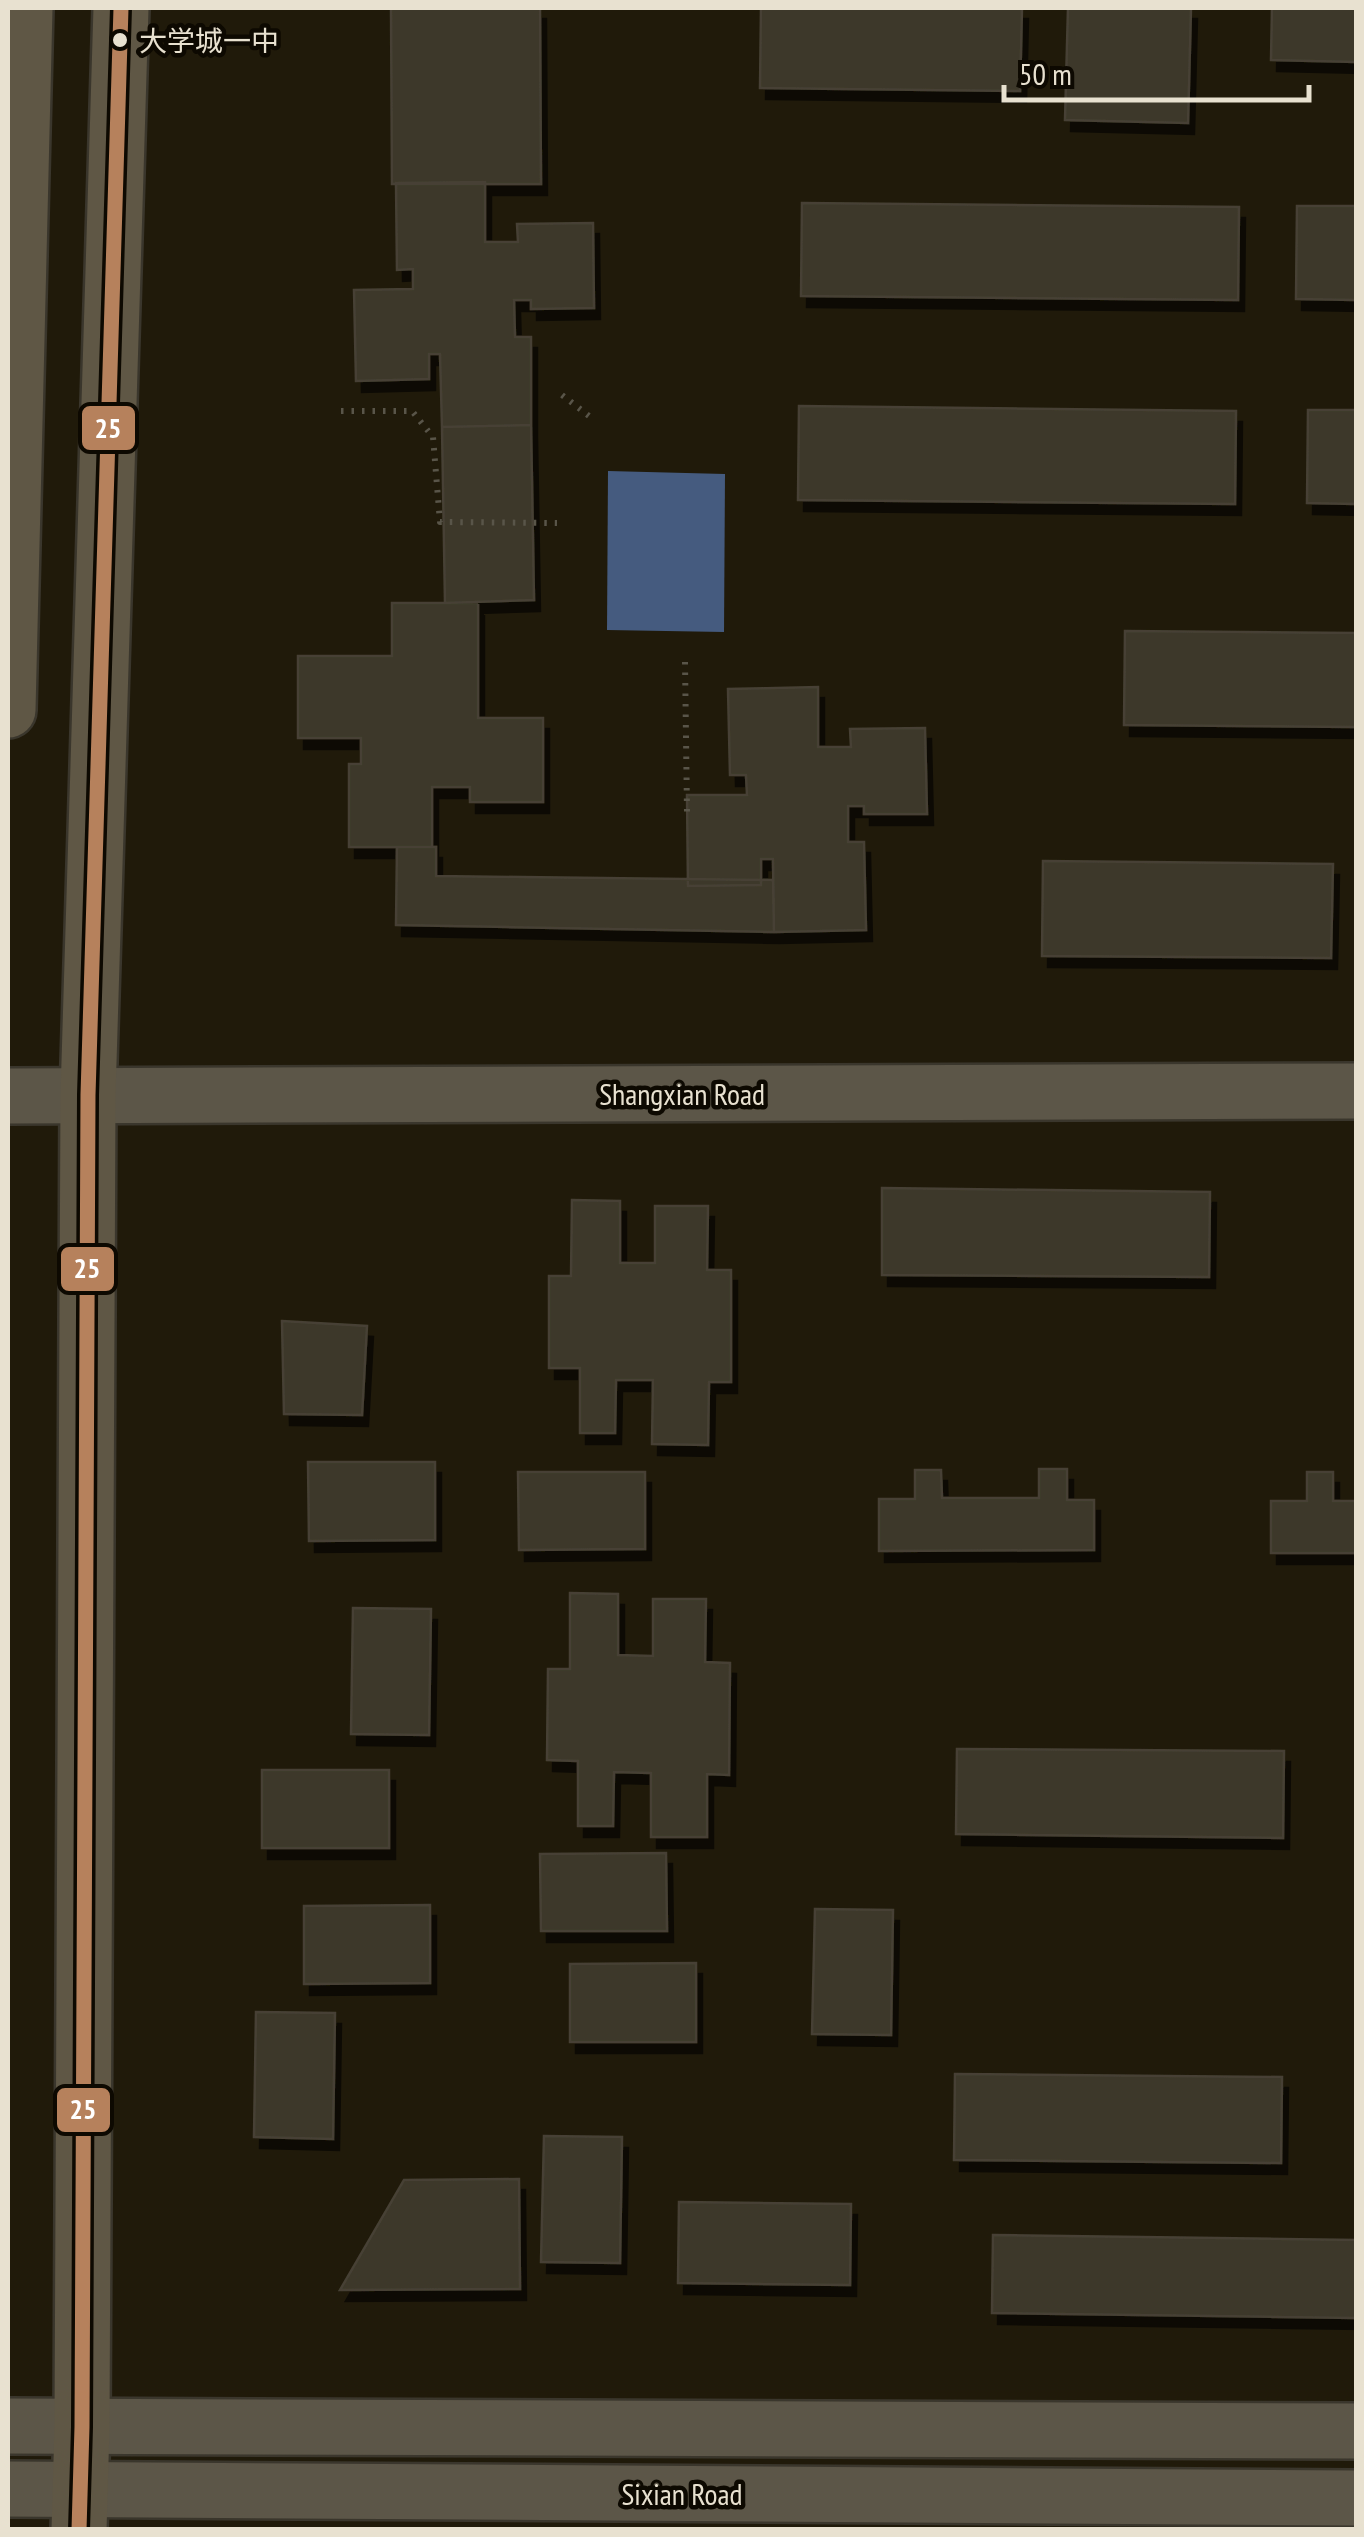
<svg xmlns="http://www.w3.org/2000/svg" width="1364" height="2537" viewBox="0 0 1364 2537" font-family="'PT Sans Narrow','Noto Sans SC',sans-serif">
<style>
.water{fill:#455b7f}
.building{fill:#3d382a;stroke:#464134;stroke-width:2.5;filter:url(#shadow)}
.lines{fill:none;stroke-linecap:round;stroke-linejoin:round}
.secondary-casing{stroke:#3a362c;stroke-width:60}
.highway-casing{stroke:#3a362c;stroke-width:60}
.path{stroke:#595549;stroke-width:6;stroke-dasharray:2.5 8;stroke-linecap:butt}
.secondary{stroke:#5c5648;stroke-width:55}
.highway{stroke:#5f5745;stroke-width:55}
.bus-1-casing{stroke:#0d0901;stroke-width:22}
.bus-1{stroke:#b6815c;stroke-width:15}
.bus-dot{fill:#e8e1d0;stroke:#0d0901;stroke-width:4}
.labels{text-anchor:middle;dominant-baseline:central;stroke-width:9;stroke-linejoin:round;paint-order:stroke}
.bus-label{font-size:28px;fill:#e8e1d0;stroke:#0d0901;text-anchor:start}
.street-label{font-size:30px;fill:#e8e1d0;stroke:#0d0901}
.line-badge{stroke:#0d0901;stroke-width:4}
.badge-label{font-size:28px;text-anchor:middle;font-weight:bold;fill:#fff}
</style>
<defs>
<filter id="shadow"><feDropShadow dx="6" dy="11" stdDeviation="0" flood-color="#0009"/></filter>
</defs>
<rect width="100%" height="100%" fill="#201a0a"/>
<!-- water -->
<path class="water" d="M608,471L725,474L724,632L607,630Z"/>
<!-- building -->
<path class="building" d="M391,8H540L541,184H392Z
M761,8H1022L1020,91L760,88Z
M1068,8H1191L1188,123L1065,120Z
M1272,8H1356V62L1271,60Z
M485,182V242H518L517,224L593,223L594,308L531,309V300H514L515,337H531V425L442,427L440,354H429V379L356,381L354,290L413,289V269L397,270L396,183Z
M802,203L1239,207L1238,300L801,296Z
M1297,206H1356V300L1296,299Z
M799,406L1236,411L1235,504L798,500Z
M1308,410H1356V504L1307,503Z
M531,425L534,600L445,603L442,427Z
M392,603H478V718H543V802H470V787H432V847H349V764H361V738H298V656H392Z
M1125,631L1356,633V727L1124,725Z
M818,687V747H851L850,729L925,728L927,814H864V806H848V842H864L866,930L774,932L773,859H761V885L688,886L687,795H747L746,775H730L728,689Z
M397,847H436V876L773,880L774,932L396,925Z
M1043,861L1333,864L1331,958L1042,956Z
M882,1188L1210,1192L1209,1277L882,1275Z
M572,1200L620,1201V1263H655V1206H708L707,1270H731V1382H709L708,1445L652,1444L653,1380H616L615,1433H580V1368H549V1276H571Z
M282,1321L367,1326L362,1415L284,1414Z
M308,1462H435V1540L309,1541Z
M1039,1469H1067V1500H1094V1550L879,1551V1499H915V1470H941L942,1498H1039Z
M518,1472H645V1549L519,1550Z
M1307,1472H1333V1501H1356V1553H1271V1501H1307Z
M570,1593L618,1594V1655L653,1656V1599H706L705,1662L730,1663L729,1775L707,1774V1837H651V1773L614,1772L613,1826H578V1761L547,1760L548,1669H570Z
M353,1608L431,1609L429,1735L351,1734Z
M957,1749L1284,1751L1283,1838L956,1834Z
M262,1770H389V1848H262Z
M666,1853L667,1931H541L540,1854Z
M430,1905V1983L304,1984V1906Z
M815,1909L893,1910L891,2035L812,2034Z
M696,1963V2042H570V1964Z
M256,2012L335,2013L333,2139L254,2137Z
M955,2074L1282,2077L1281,2163L954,2160Z
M544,2136L622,2137L620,2263L541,2262Z
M519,2179L520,2289L340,2290L404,2180Z
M679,2202L851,2204L850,2285L678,2283Z
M993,2235L1356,2240V2318L992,2313Z"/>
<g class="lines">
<defs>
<path id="secondary" d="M8,1096L1356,1091
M8,2426L1356,2431
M8,2489L1356,2498"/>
<path id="highway" d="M8,710L25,8
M79,2530L82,2427L88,1095L121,8"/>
</defs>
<!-- secondary casing -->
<use href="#secondary" class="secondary-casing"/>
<!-- highway casing -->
<use href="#highway" class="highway-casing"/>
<!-- path -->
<path class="path" d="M562,395L589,416
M341,411H412L433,437L440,522L557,523
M685,662L687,812"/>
<!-- secondary -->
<use href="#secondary" class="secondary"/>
<!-- highway -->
<use href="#highway" class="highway"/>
<defs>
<path id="bus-1" d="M79,2530L82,2427L88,1095L121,8"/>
</defs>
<!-- bus-1 casing -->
<use href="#bus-1" class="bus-1-casing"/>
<!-- bus-1 -->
<use href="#bus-1" class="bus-1"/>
</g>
<!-- markers -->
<circle class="bus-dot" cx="120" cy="40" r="9"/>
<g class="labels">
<!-- bus labels -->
<g class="bus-label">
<text x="139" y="40">大学城一中</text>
</g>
<!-- street labels -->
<g class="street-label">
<text x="682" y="1093">Shangxian Road</text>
<text x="682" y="2493">Sixian Road</text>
</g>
</g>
<g class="line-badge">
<rect x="80" y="404" width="57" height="48" rx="10" fill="#b6815c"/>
<rect x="59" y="1245" width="57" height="48" rx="10" fill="#b6815c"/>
<rect x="55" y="2086" width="57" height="48" rx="10" fill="#b6815c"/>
</g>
<g class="badge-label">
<text x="108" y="438">25</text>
<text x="87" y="1278">25</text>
<text x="83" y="2119">25</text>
</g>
<!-- border -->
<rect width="1364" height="2537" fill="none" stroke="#e8e1d0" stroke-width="20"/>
<!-- scale -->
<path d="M1004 85v15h305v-15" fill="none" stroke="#e8e1d0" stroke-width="5"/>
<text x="1019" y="85" font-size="30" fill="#e8e1d0" stroke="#0d0901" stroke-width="8" paint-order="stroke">50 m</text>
</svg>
